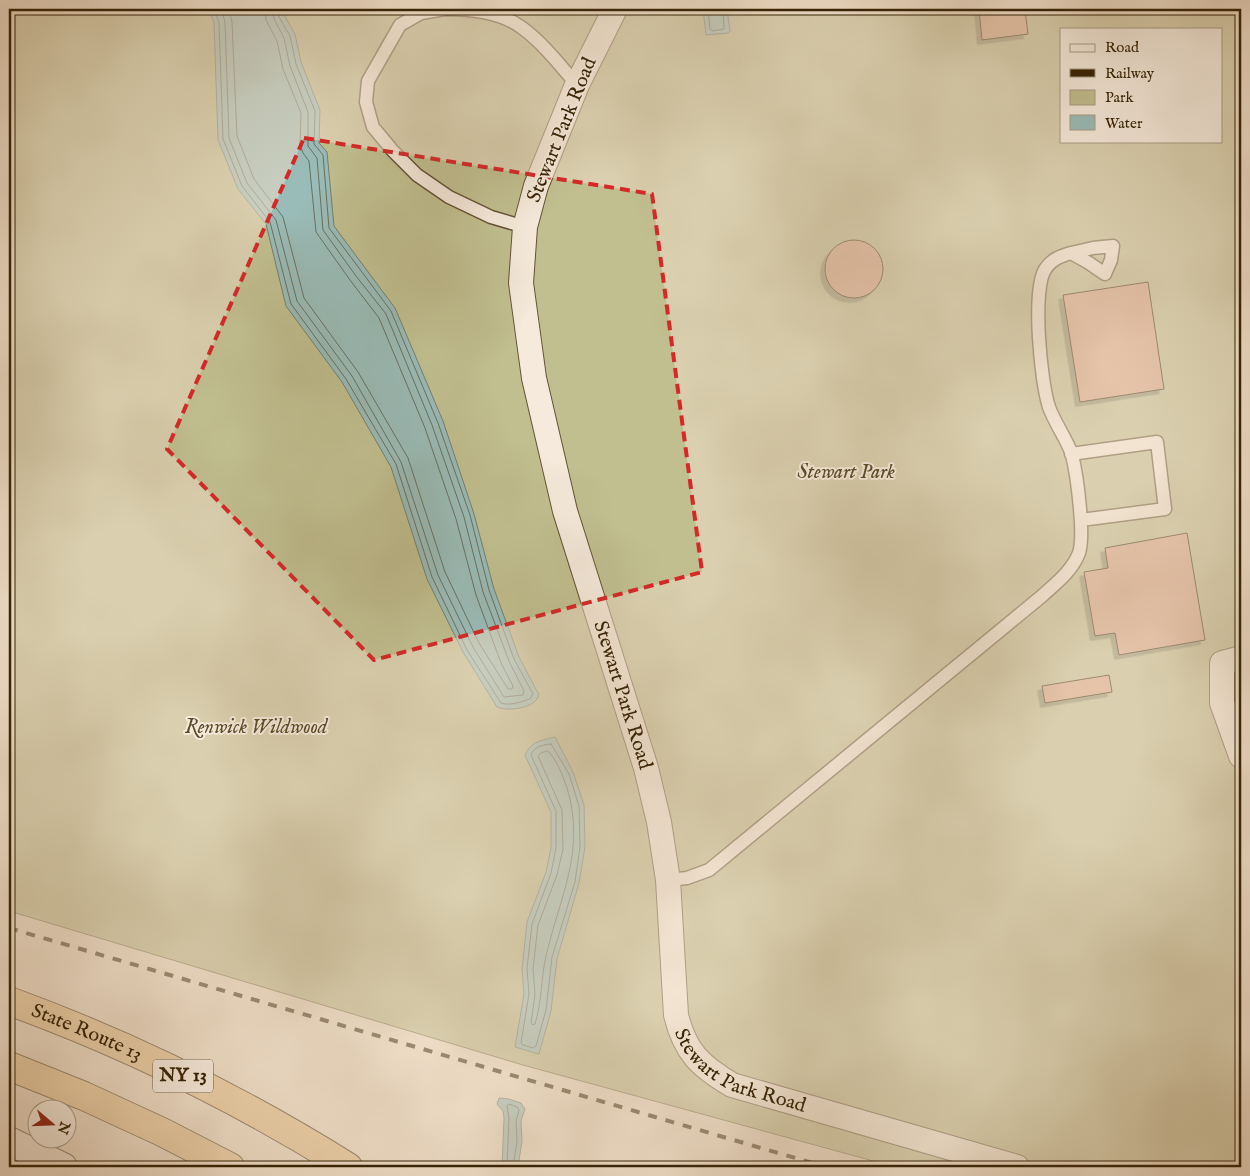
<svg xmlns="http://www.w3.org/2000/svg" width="1250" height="1176" viewBox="0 0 1250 1176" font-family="'IM FELL English',serif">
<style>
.green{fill:#c1bf90;stroke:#7c724c;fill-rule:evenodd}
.water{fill:#9abcb8;stroke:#727f71}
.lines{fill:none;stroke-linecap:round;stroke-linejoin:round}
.shore{stroke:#687060;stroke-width:1}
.building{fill:#dca585;stroke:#372407;filter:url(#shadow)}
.lane-casing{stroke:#655237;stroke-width:15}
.street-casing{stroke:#655237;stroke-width:26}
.secondary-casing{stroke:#372407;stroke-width:30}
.highway-casing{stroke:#372407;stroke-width:30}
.lane{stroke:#f5eadb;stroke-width:12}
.street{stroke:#f5eadb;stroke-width:24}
.secondary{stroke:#f5eadb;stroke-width:28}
.highway{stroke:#e8bf84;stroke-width:28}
.rail{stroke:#372407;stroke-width:4;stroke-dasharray:9 9;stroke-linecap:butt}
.marked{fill:none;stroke:#d62828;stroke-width:4;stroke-dasharray:10 6;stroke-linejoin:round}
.labels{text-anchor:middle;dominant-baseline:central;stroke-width:4;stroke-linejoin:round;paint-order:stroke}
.shield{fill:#f5eadb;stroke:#705f47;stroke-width:1}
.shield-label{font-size:19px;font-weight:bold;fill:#372407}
.street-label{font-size:20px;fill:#372407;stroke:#f5eadb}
.park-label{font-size:20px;font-style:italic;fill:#5a4b29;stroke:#f5eadb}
</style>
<defs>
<filter id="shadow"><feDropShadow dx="-4.5" dy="4.5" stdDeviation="0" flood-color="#0004"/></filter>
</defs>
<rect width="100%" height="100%" fill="#efdec8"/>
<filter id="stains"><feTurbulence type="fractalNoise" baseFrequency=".004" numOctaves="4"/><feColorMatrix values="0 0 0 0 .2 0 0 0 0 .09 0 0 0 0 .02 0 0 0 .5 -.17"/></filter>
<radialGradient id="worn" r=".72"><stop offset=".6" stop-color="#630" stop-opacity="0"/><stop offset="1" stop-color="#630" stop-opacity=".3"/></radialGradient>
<!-- green -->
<path class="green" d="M9,9H1239L1241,22V1167H895L523,1065L9,911ZM1061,29H1221V141H1061Z"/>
<!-- water -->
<path class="water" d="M209,9H284V15L295,34L301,62L320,110L319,143L327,152L334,226L395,308L443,421L474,514L494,589L519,657L539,695C538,698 536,700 534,702C526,709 506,711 497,707L463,652L427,579L391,467L342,382L286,306L266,224L238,189L218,140L214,23Z
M703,9H727L730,31L728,33L706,35Z
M555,737L573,772L584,805L585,847L579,883L557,959L551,1011L539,1054L515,1047L524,994L522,969L527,922L546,872L551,848V812L525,755C532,741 540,741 555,737Z
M499,1098L509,1099L521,1103L525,1109L521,1121L522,1141L518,1167H502L504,1118L503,1111L497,1104Z"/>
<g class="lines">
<!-- shore -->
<path class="shore" d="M214,9L219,23L223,139L242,186L270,222L291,304L346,379L396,464L432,577L467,650L501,703C510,706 521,702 530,699L533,694L514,659L489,590L470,515L438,423L391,311L329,228L323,155L314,144L315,111L296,64L290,36L279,17V9
M221,9L225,22L229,138L247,183L276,220L297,301L352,376L401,462L438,575L473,647L504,697L523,695L524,691L509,661L483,592L464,517L432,425L386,314L356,276L323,230L317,158L308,146V112L290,66L284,38L274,19L273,9
M229,9L232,22L237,136L254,179L283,217L304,298L358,372L408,458L445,572L479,643L508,689H512L513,686L501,663L476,595L456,519L425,428L379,318L350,280L316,232L309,161L303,153L300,145L301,113L283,69L277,41L266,20L265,9
M708,9L710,29L712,31L724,29L723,9
M551,744L569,774L579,806L580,846L575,882L552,957L546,1010L536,1046L533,1048L523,1045L521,1043L529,994L527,969L532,924L551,873L556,848V811L531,755C534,746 543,745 551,744Z
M548,751C557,760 563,776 567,788C586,851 560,896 546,956C541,978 542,1001 535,1024L533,1025L531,1023L535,995L533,969L538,925L557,875L563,849L562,810L538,756L541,753Z
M507,1167L509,1118L507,1106L509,1104L517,1107L519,1110L516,1121L517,1141L513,1167"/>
</g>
<!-- building -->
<path class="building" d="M979,9H1025L1028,34L982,40Z
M825 269a29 29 0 1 1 58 0a29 29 0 1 1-58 0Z
M1148,282L1164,389L1080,402L1063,295Z
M1187,533L1205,640L1119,655L1115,633L1095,636L1084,572L1108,568L1105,548Z
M1109,675L1112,692L1045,703L1042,686Z"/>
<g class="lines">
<defs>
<path id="lane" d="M445,9L421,13L400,25L368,81L366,102L373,127L393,151L417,175L449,197L491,217L525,227
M446,9C471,9 500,12 521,27C542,42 560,65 577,85
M1071,454L1157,442L1165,509L1081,520
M668,880L687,878L709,870L1042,596C1056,583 1072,571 1079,553C1085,535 1077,475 1072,455C1068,441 1054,422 1049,407C1041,384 1031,287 1046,268C1052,259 1061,256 1071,253L1089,263L1105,274L1111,260L1113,246L1093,248L1071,253"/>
<g id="street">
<path id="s1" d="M615,9L577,85L536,186L525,227L521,283L534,378L565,511L646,768L659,822L668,880L676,1015C685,1052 700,1066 732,1085L1017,1167"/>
<path d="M1241,658L1222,663V703L1241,756"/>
</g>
<path id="secondary" d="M9,1141L63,1167"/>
<g id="highway">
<path id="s2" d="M9,1001C127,1044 241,1100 348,1167"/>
<path d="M9,1066L84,1096L162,1132L230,1167"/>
</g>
</defs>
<!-- lane casing -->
<use href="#lane" class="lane-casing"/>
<!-- street casing -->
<use href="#street" class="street-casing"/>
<!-- secondary casing -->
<use href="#secondary" class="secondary-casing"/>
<!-- highway casing -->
<use href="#highway" class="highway-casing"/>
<!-- lane -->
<use href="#lane" class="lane"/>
<!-- street -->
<use href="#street" class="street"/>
<!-- secondary -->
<use href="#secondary" class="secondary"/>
<!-- highway -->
<use href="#highway" class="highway"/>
<!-- rail -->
<path class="rail" d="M9,928L826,1167"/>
</g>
<!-- marked area -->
<path d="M0 0H1250V1176H0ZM304,138L652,194L702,572L374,660L167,449Z" fill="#efdec8" fill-opacity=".55" fill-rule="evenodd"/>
<path class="marked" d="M304,138L652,194L702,572L374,660L167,449Z"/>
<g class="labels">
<!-- shield labels -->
<rect class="shield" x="153" y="1059.5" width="60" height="33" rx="4"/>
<g class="shield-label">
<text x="183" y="1076">NY 13</text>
</g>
<!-- street labels -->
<g class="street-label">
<text transform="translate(562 130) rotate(-68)">Stewart Park Road</text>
<text stroke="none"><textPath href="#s1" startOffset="718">Stewart Park Road</textPath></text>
<text stroke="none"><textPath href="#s2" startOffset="84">State Route 13</textPath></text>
<text stroke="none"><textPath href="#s1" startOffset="1136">Stewart Park Road</textPath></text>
</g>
<!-- park labels -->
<g class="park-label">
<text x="846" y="472">Stewart Park</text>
<text x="256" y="727">Renwick Wildwood</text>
</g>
</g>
<!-- margin -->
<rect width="1250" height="1176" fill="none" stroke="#efdec8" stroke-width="30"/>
<rect x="10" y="10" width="1230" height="1156" fill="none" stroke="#372407" stroke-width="2.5"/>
<rect x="15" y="15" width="1220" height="1146" fill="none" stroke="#372407"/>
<!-- legend -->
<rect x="1060" y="28" width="162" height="115" fill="#f5eadb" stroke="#a99b86"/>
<rect x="1070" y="44" width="25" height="8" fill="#f5eadb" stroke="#a99b86"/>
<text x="1105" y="52" font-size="15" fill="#372407">Road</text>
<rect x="1070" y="69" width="25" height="8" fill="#372407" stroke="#a99b86"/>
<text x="1105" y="78" font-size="15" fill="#372407">Railway</text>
<rect x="1070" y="90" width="25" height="15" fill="#c1bf90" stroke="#a99b86"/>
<text x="1105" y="102" font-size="15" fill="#372407">Park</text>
<rect x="1070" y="115" width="25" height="15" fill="#9abcb8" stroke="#a99b86"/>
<text x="1105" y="128" font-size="15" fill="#372407">Water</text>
<!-- north arrow -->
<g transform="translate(52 1124) rotate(109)"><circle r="24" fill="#f5eadb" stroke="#a99b86"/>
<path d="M0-4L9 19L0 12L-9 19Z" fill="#8f2418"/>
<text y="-8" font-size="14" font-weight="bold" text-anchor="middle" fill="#372407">N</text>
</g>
<rect width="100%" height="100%" filter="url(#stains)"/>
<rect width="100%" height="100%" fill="url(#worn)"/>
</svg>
